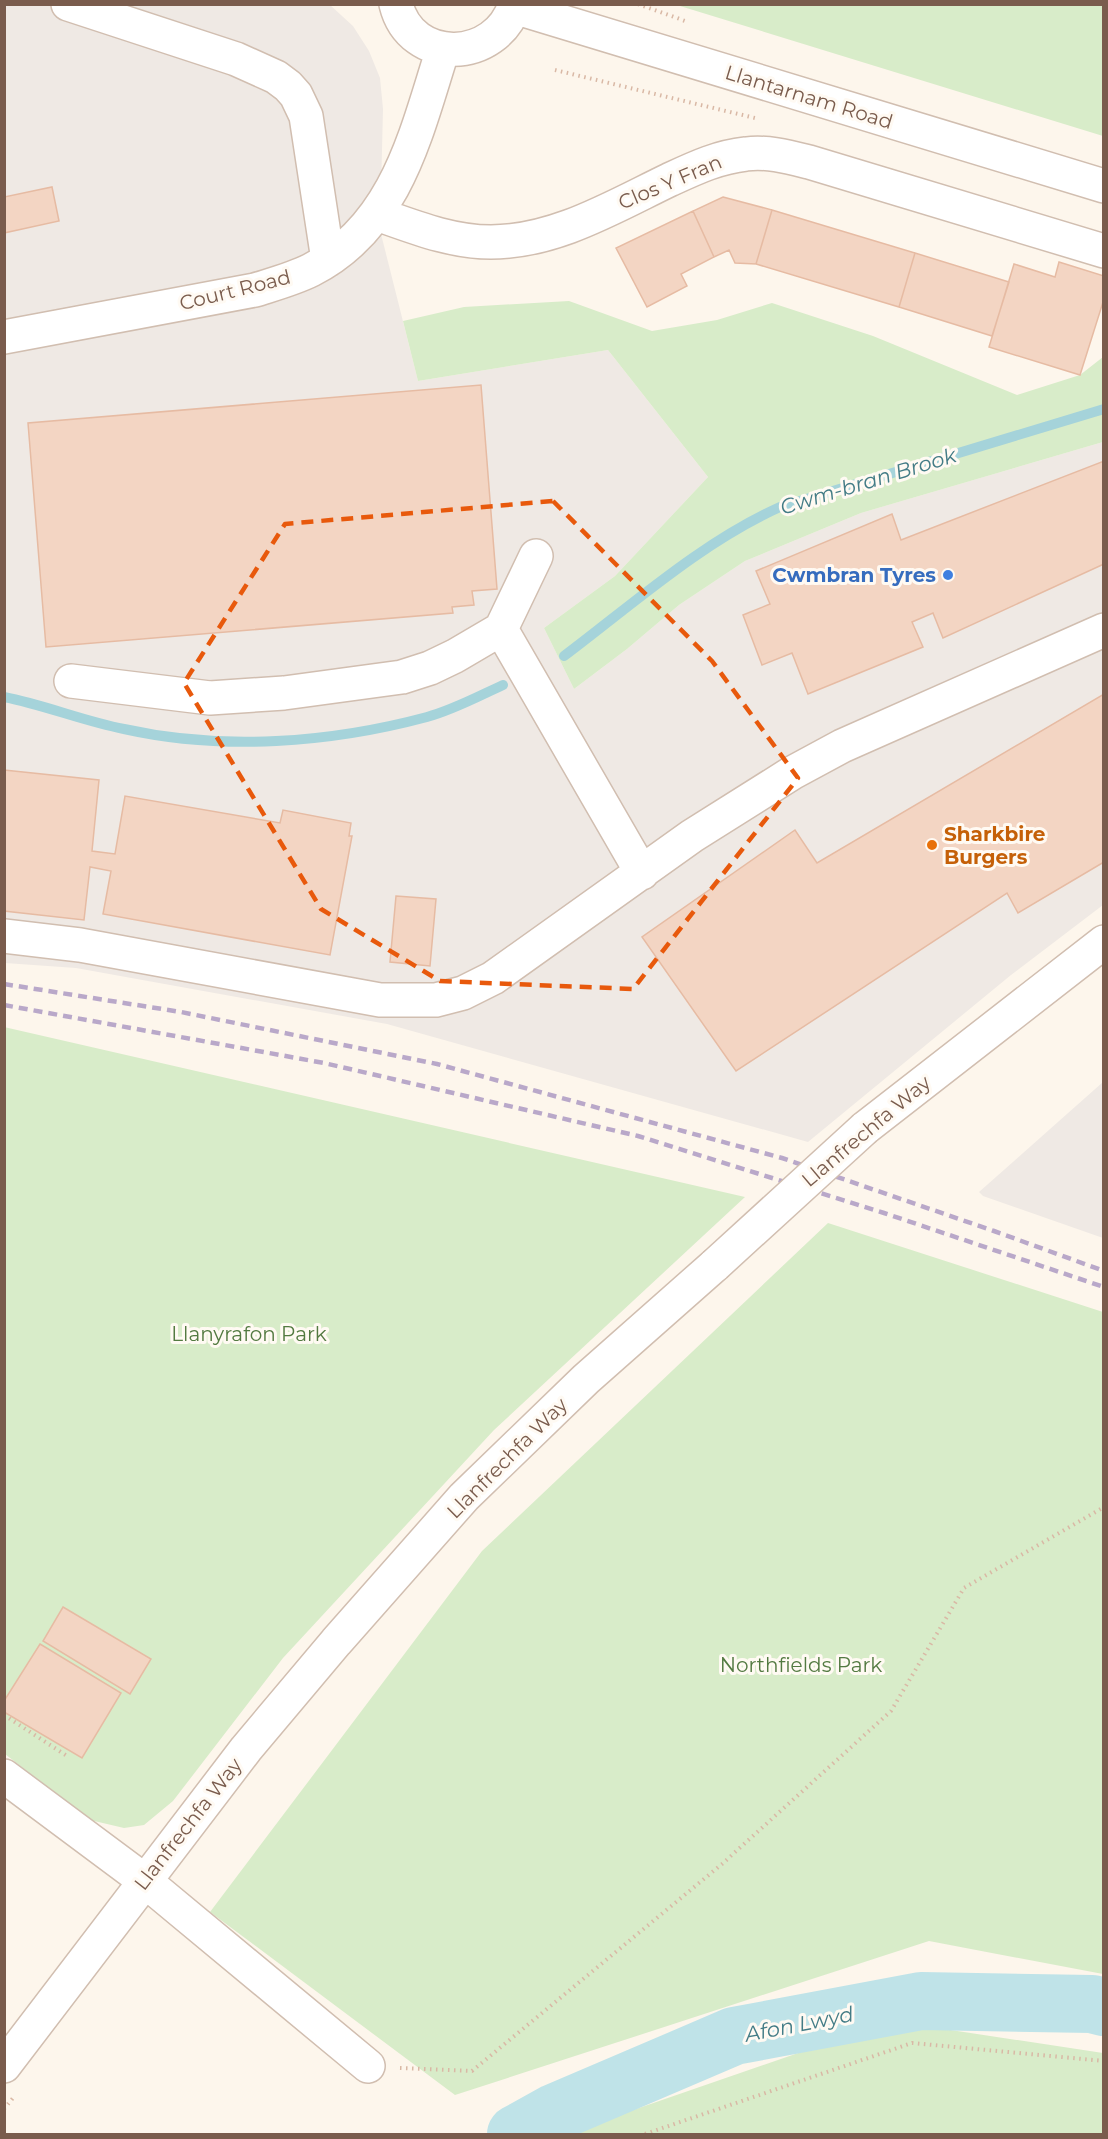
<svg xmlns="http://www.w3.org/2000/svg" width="1108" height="2139" viewBox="0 0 1108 2139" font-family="Montserrat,sans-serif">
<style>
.industrial{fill:#efe9e4}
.green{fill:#d8ecc9}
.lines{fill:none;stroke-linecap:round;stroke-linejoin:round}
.stream{stroke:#a5d3da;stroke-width:10}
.river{stroke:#bfe3e8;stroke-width:58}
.building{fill:#f3d5c3;stroke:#e6bba3;stroke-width:1.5}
.minor-casing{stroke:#d1beb0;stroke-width:36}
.path{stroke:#d9b8a5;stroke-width:4;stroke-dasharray:1.5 4.5;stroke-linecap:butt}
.minor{stroke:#fff;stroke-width:33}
.rail{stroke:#b9a8c9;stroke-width:4.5;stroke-dasharray:9 6;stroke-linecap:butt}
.minor-bridge-casing{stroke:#d1beb0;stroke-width:36;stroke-linecap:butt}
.minor-bridge{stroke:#fff;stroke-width:33}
.marked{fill:none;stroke:#e8590c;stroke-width:4.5;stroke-dasharray:12 8;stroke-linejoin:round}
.shop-dot{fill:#3f7fe0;stroke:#fffaf3;stroke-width:2}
.food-dot{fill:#e8710a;stroke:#fffaf3;stroke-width:2}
.labels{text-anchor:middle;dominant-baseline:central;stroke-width:6;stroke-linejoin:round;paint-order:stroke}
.street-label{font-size:20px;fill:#7a5c4d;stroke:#fffaf3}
.shop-label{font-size:20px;font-weight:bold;fill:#366cbe;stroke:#fffaf3;text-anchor:end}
.food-label{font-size:20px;font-weight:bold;fill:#c56008;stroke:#fffaf3;text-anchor:start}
.park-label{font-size:20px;fill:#537a41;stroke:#fffaf3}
.water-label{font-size:21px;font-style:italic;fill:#437c86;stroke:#fffaf3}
</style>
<rect width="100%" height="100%" fill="#fdf6ec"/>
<!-- industrial -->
<path class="industrial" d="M4,5H330L353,26L369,51L380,78L383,109L380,230L418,381L608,350L708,477L615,576L544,628L574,689L627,649L679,605L745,561L861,513L1103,442V905L1011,975L808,1142L387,1024L76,968L5,963Z
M1103,1082V1238L983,1196L979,1192Z"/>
<!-- green -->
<path class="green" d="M676,5H1103V136L680,6Z
M569,301L652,331L717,320L772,303L873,336L1017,395L1080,375L1103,357V442L861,513L745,561L679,605L627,649L574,689L544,628L615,576L708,477L608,350L418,381L403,321L464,307Z
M4,1027L745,1197L494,1430L283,1658L173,1801L144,1825L124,1828L90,1820L5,1754Z
M828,1223L1103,1312V1974L929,1941L455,2095L210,1912L482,1551Z
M891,2021L1103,2053V2134H567L584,2127Z"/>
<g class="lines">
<!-- stream -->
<path class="stream" d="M564,656C633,604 702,542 780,507L1104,409
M4,697C45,705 83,721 124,729C223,751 330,743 427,717C453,710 479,696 503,685"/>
<!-- river -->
<path class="river" d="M516,2134L554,2113L734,2036L921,2001L1092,2004L1104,2007"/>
</g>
<!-- building -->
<path class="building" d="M52,187L59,221L4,233V197Z
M723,197L772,210L756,264L735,263L729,250L714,257L693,211Z
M772,210L915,253L899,307L756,264Z
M693,211L714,257L681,274L687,286L647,307L616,248Z
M915,253L1009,282L992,336L899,307Z
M1059,262L1104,276V299L1080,375L989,347L1014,264L1055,277Z
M481,385L497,589L472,591L474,605L452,607L453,613L46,647L28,423Z
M1104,461V564L943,638L933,613L912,622L923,647L808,694L792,653L762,665L743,615L770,604L756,571L892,514L901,540Z
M1104,694V862L1018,913L1007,893L736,1071L642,937L795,830L817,863Z
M4,770L99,780L92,851L115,854L125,796L280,823L283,810L351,823L349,836H352L330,955L103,914L111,871L90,867L84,920L4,911Z
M396,896L436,899L430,966L390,962Z
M63,1607L151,1659L130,1694L43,1641Z
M40,1644L121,1693L82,1758L4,1712V1701Z"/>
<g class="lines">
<defs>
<path id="minor" d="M68,4L236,59L276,77L288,86L296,95L306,116L328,260
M396,4C411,66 497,63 515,4
M514,7L1104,186
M377,214C414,227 451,242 491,242C555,242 613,207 669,180C695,168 718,157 746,154C767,151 789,157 809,162L1104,251
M4,337L255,290C274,284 293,279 311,270C397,226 416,133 443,49
M501,629L642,873
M71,681L210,698L284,693L402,677L430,668L455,656L501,629L536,556
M4,936L80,945L380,1000H436L463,993L493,978L692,836L792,773L842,746L1104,630
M865,1128L1104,942
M4,1776L145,1881L368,2066
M4,2066L246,1749L336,1642L464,1497L586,1379L715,1265"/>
</defs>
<!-- minor casing -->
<use href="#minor" class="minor-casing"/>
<!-- path -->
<path class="path" d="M638,4L688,22
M555,70L755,118
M4,1715L67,1756
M400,2068L472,2071L722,1864L891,1711L964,1588L1104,1507
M4,2109L13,2098
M645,2134L912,2043L1104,2061"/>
<!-- minor -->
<use href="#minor" class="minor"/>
<!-- rail -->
<path class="rail" d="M4,984L181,1012L437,1064L782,1158L994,1231L1104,1271
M4,1005L324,1063L638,1136L884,1213L1104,1287"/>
<defs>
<path id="minor-bridge" d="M715,1265L865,1128"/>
</defs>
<!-- minor-bridge casing -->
<use href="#minor-bridge" class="minor-bridge-casing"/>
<!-- minor-bridge -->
<use href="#minor-bridge" class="minor-bridge"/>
</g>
<!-- marked area -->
<path class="marked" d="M553,501L712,661L798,778L633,989L440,981L321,909L184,683L285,524Z"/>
<!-- markers -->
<circle class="shop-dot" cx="948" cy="575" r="6"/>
<circle class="food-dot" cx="932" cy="845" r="6"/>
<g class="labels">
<!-- street labels -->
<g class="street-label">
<text transform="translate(809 97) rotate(17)">Llantarnam Road</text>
<text transform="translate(670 182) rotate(-23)">Clos Y Fran</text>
<text transform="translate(235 290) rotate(-14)">Court Road</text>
<text transform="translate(866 1131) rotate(-40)">Llanfrechfa Way</text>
<text transform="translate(507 1458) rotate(-45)">Llanfrechfa Way</text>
<text transform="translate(188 1824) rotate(-52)">Llanfrechfa Way</text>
</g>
<!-- shop labels -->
<g class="shop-label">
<text x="936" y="575">Cwmbran Tyres</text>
</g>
<!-- food labels -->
<g class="food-label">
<text x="944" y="834">Sharkbire<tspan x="944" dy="23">Burgers</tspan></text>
</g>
<!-- park labels -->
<g class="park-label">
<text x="249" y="1334">Llanyrafon Park</text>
<text x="801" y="1665">Northfields Park</text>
</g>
<!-- water labels -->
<g class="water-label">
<text transform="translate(868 481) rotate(-17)">Cwm-bran Brook</text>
<text transform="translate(799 2024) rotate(-11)">Afon Lwyd</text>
</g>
</g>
<!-- border -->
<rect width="1108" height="2139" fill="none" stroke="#7a5c4d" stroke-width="12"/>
</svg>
